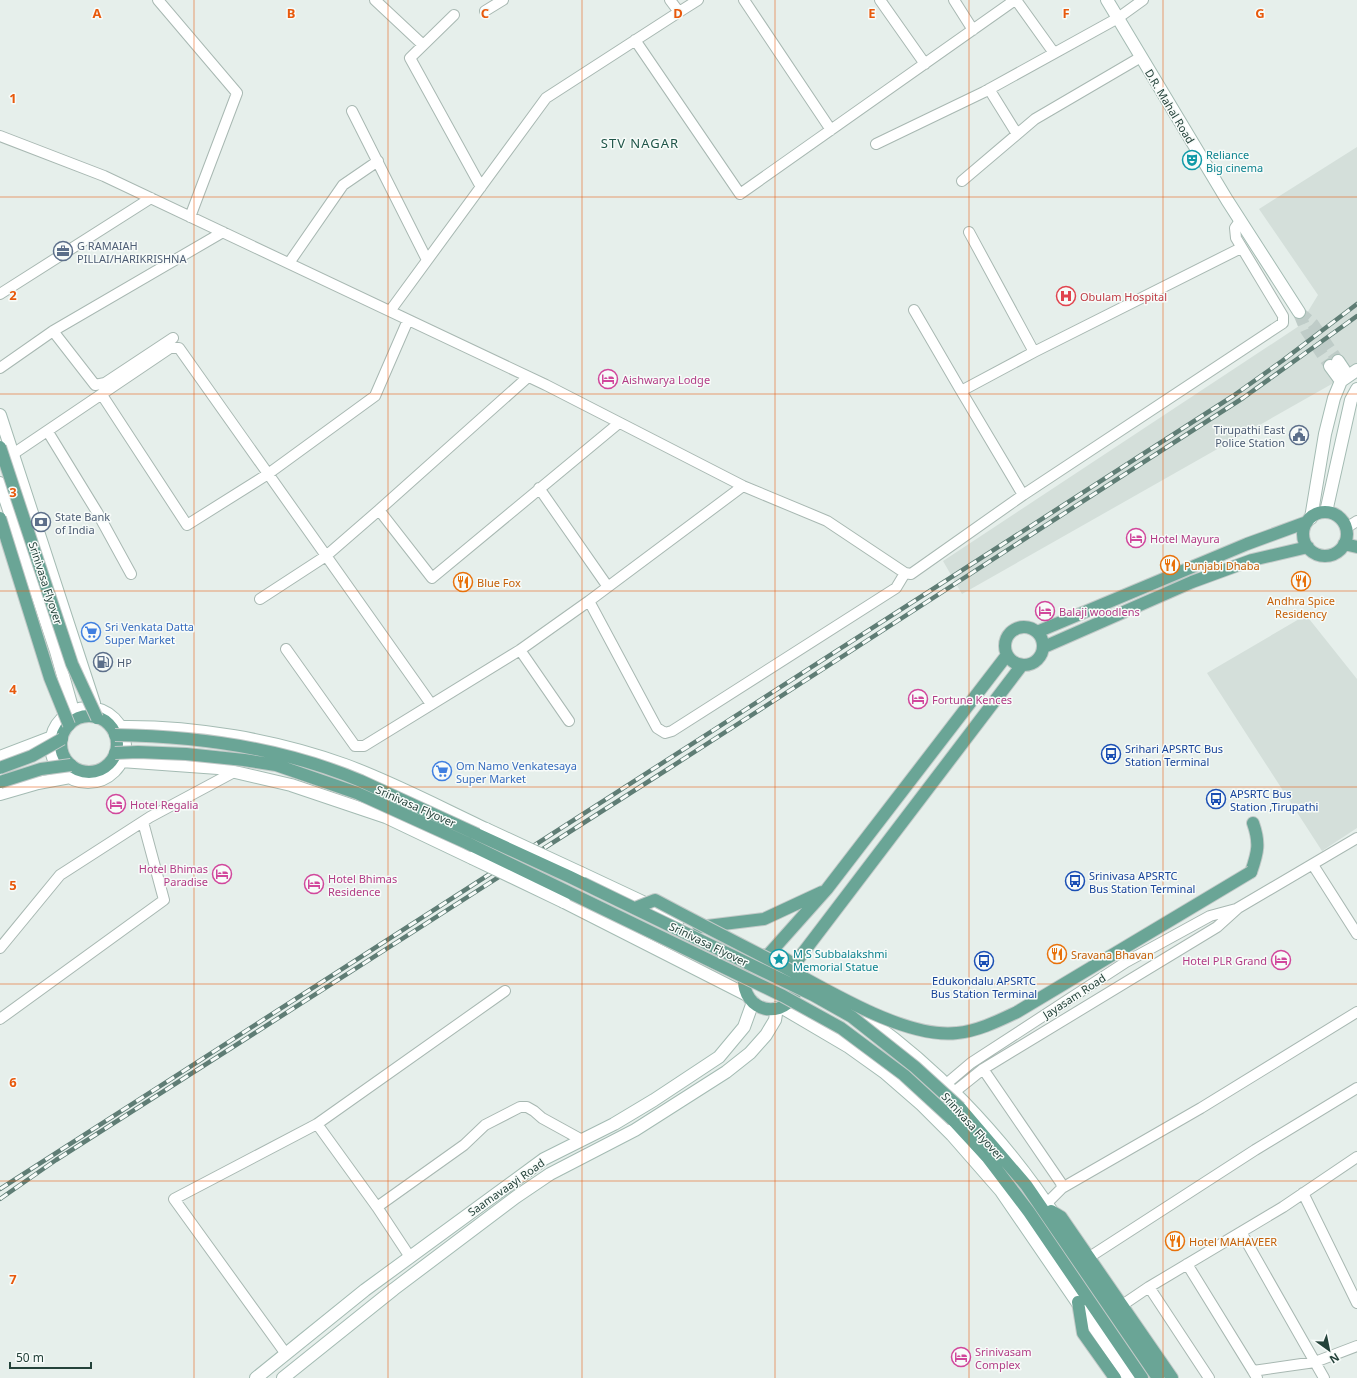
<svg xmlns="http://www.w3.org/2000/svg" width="1357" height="1378" viewBox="0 0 1357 1378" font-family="'Noto Sans',sans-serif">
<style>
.built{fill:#d4dfda}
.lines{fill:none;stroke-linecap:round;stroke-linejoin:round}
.secondary-tunnel{stroke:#bfccc8;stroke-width:12;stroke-dasharray:12 6;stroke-linecap:butt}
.street-casing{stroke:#a8b8b2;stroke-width:12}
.secondary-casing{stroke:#a4bbb3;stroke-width:14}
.primary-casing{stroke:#c2cac8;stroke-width:14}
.street{stroke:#fff;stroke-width:10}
.secondary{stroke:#fff;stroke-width:12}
.primary{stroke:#6aa596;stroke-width:12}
.rail-casing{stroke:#5f7d75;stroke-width:4.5}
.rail{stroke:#f7fbf9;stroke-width:3;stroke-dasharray:9;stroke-linecap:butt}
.secondary-bridge-casing{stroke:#a4bbb3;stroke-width:14;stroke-linecap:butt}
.primary-bridge-casing{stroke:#c2cac8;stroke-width:14;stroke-linecap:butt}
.secondary-bridge{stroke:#fff;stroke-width:12}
.primary-bridge{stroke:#6aa596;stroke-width:12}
.grid{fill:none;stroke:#e8590c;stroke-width:1;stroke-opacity:0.55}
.labels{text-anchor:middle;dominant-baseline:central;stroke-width:3;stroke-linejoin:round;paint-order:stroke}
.street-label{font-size:11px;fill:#24423a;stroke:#f7fbf9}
.culture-label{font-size:11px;fill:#0d838f;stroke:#f7fbf9;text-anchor:start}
.service-label{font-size:11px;fill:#4e5e75;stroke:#f7fbf9;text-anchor:start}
.health-label{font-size:11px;fill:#be3a42;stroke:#f7fbf9;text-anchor:start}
.hotel-label{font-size:11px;fill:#b23c85;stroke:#f7fbf9;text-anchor:start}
.food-label{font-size:11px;fill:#c56008;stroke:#f7fbf9;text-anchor:start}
.shop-label{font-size:11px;fill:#366cbe;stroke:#f7fbf9;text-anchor:start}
.transit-label{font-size:11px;fill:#164399;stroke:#f7fbf9;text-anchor:start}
.quarter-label{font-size:13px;letter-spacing:1px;fill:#1f5548;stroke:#f7fbf9}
.grid-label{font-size:13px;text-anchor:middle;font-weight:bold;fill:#e8590c;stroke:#f7fbf9;stroke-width:3;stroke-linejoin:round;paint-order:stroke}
</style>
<rect width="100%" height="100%" fill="#e6efeb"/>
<!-- built -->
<path class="built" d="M1357,147V368L1330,385L962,594L943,561L1299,326L1318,295L1259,209Z
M1306,615L1357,679V828L1322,851L1207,673Z"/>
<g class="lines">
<!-- secondary-tunnel -->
<path class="secondary-tunnel" d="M1299,312L1313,324L1338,361
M1299,313L1306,330L1330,366"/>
<defs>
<path id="street" d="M158,0L237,93L190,217
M375,0L423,45
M670,0L679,12L698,0
M744,0L831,130
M880,0L925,64
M954,0L973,30
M1016,0L1054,53
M485,11L503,0
M454,15L410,58L481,187
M635,40L740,194L1015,0
M989,89L1017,134
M352,111L427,260
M0,136L104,176L546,385L743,486L827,521L905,573L911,574L1023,495L1283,323V316L1236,238L1235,228L1240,221
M876,144L984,92L1118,18L1143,0
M962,181L1035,119L1141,57
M969,232L1034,352
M289,263L343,185L378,161
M0,294L151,198
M914,310L960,389L963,390L1034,352L1241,248
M390,311L546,98L679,12
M53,331L95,385L105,383L173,338
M0,368L53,331L223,232
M960,389L1023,495
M102,395L187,525L268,474L375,396L408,320
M48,432L97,512L131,574
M13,454L170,348H179L431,704
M539,488L608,587
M379,510L528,377
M1346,528L1357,521
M260,599L326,556L379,510L432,578L619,423
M589,601L657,728L665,733L672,731L896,588L905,573
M286,649L355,746H364L520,650L589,601L743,486
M520,650L569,721
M1313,865L1357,934
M0,948L60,875L150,817L234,772
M0,1019L164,900L143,822
M983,1069L1061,1183L1062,1188L1047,1203
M926,1105L945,1085L971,1063L1126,962L1210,916L1236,909
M936,1113L953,1093L983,1069L1217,927L1238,908L1357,838
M317,1124L377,1207L410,1257
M1062,1188L1201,1108L1357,1012
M1303,1193L1357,1303
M377,1207L464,1145L485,1125L520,1107H527L534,1111L542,1118L582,1140
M1241,1232L1324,1378
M1088,1258L1255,1150L1357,1088
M1187,1264L1253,1371
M1149,1287L1209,1378
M1121,1306L1149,1287L1283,1207L1357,1157
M286,1354L174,1199L317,1124L505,991
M1257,1378L1253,1371L1315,1362L1357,1346"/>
<path id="secondary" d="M1107,0L1227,200L1299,312
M1338,361L1348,376
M1330,366L1341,381
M0,415L94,703
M0,483L56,651L73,711
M1326,512L1351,400L1357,389
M1311,518L1325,434L1334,398L1341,381L1357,370
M51 745a37 37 0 1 1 74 0a37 37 0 1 1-74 0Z
M121,727C194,726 276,740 345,765C392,782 441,808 486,829
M0,757L52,737
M121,761L218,768L291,785L386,817L472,858
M0,794L38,783L70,777
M581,873L679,919
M564,902L747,995
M847,1005C929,1058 1004,1137 1057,1219
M781,1007L849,1047L884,1072L922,1105L952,1135L1001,1191L1129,1378
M256,1378L365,1290L544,1159L614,1124L654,1100L719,1057L744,1027L753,1002
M283,1378L394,1289L516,1197L550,1174L635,1130L726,1072L750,1053L766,1035L775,1020L777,1008"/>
<path id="primary" d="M1303 534a22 22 0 1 1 44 0a22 22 0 1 1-44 0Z
M1344,544L1357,547
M1005 646a19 19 0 1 1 38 0a19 19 0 1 1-38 0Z
M1037,632L1247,544L1307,522
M1044,647L1192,582L1252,560L1308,547
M61 744a28 28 0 1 1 56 0a28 28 0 1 1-56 0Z
M1251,872C1258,852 1260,843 1253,823
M699,927L764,919L822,892
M769,954C793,957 806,974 793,997C790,1002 785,1006 779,1008C745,1018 726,965 769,954L827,889L1007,655
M793,966L1022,665
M960,1108L1026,1185L1158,1378
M953,1120L988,1158L1029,1212L1142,1378
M1051,1211L1061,1217L1172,1378
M1078,1302L1083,1333L1115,1378"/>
</defs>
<!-- street casing -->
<use href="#street" class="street-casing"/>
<!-- secondary casing -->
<use href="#secondary" class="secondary-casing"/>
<!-- primary casing -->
<use href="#primary" class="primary-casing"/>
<!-- street -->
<use href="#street" class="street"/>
<!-- secondary -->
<use href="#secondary" class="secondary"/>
<!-- primary -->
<use href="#primary" class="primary"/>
<defs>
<path id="rail" d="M0,1189L1233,396L1282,361L1357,304
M0,1199L56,1160L668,769L1243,398L1357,316"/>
</defs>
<!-- rail casing -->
<use href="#rail" class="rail-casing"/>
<!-- rail -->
<use href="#rail" class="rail"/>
<defs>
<path id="secondary-bridge" d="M486,829L581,873
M472,858L564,902"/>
<path id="primary-bridge" d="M0,447L72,664L97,718
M0,518L50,678L69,725
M115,735C198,736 283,748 361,781L570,877L813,995L852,1017L915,1067L960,1108
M115,753L138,752L186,754L244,760L276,765L357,793L467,843L783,996L841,1028L904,1075L953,1120
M0,768L32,756L62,739
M0,782L41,769L71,765
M635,908L655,900C698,923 741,945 784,967C829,991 906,1039 957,1033C978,1031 998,1021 1017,1012L1251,872"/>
</defs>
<!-- secondary-bridge casing -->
<use href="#secondary-bridge" class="secondary-bridge-casing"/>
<!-- primary-bridge casing -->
<use href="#primary-bridge" class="primary-bridge-casing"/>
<!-- secondary-bridge -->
<use href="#secondary-bridge" class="secondary-bridge"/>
<!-- primary-bridge -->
<use href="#primary-bridge" class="primary-bridge"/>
</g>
<!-- grid -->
<path class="grid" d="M194,0V1378M388,0V1378M582,0V1378M775,0V1378M969,0V1378M1163,0V1378M0,197H1357M0,394H1357M0,591H1357M0,787H1357M0,984H1357M0,1181H1357"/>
<!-- icons -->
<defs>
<symbol id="theatre-ring" viewBox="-11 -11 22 22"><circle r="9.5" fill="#f7fbf9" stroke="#0f9aa8" stroke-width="1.5"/><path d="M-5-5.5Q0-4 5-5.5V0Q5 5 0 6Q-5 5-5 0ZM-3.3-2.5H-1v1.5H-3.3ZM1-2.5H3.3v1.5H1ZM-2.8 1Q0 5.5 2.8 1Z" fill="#0f9aa8"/></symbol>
<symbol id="office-ring" viewBox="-11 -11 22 22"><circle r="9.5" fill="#f7fbf9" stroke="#5c6f8a" stroke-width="1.5"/><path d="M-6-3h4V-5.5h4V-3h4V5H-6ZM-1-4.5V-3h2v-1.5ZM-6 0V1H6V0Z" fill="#5c6f8a"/></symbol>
<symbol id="hospital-ring" viewBox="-11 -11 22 22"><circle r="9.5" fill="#f7fbf9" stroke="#e0444e" stroke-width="1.5"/><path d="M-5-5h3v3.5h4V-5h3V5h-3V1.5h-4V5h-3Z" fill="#e0444e"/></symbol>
<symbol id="hotel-ring" viewBox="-11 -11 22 22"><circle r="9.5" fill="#f7fbf9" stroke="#d1479c" stroke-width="1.5"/><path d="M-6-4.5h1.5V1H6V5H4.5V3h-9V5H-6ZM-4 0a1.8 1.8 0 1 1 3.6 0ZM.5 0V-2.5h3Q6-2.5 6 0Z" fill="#d1479c"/></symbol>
<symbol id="civic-ring" viewBox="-11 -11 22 22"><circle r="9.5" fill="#f7fbf9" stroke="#5c6f8a" stroke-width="1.5"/><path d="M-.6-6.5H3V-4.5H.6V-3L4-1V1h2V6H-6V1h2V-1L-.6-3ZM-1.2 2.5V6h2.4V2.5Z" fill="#5c6f8a"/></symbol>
<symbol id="bank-ring" viewBox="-11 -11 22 22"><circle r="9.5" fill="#f7fbf9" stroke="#5c6f8a" stroke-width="1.5"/><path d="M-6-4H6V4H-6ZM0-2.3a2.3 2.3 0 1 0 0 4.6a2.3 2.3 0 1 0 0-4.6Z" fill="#5c6f8a"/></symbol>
<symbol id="restaurant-ring" viewBox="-11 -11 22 22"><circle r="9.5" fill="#f7fbf9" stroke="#e8710a" stroke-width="1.5"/><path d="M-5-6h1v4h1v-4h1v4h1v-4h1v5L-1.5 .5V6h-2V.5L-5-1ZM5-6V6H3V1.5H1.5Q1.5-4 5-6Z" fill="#e8710a"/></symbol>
<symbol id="supermarket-ring" viewBox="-11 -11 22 22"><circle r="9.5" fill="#f7fbf9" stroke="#3f7fe0" stroke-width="1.5"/><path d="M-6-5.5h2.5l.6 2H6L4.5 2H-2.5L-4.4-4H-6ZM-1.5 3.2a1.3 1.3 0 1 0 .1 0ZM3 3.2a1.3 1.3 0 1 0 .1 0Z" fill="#3f7fe0"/></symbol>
<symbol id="fuel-ring" viewBox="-11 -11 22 22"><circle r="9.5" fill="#f7fbf9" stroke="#5c6f8a" stroke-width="1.5"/><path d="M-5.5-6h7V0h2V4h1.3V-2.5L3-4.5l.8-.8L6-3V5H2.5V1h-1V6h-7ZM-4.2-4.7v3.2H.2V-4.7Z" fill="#5c6f8a"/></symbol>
<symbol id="bus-ring" viewBox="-11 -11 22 22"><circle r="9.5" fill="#f7fbf9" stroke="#1a4fb4" stroke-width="1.5"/><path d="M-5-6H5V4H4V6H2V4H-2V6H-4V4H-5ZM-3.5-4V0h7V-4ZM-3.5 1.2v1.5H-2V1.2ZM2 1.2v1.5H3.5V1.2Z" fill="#1a4fb4"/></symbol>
<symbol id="sight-ring" viewBox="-11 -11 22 22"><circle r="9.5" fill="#f7fbf9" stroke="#0f9aa8" stroke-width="1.5"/><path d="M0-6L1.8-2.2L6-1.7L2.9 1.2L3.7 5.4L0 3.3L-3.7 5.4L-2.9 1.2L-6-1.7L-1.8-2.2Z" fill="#0f9aa8"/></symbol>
</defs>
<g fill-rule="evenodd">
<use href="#theatre-ring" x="1181" y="149" width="22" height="22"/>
<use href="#office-ring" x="52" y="240" width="22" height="22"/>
<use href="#hospital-ring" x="1055" y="285" width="22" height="22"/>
<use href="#hotel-ring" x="597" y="368" width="22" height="22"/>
<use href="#civic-ring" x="1288" y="424" width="22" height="22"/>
<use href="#bank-ring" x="30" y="511" width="22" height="22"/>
<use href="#hotel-ring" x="1125" y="527" width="22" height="22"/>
<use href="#restaurant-ring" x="1159" y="554" width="22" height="22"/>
<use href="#restaurant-ring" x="1290" y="570" width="22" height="22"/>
<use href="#restaurant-ring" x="452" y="571" width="22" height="22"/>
<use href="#hotel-ring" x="1034" y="600" width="22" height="22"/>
<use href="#supermarket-ring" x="80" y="621" width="22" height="22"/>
<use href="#fuel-ring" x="92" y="651" width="22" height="22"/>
<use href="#hotel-ring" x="907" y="688" width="22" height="22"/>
<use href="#bus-ring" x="1100" y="743" width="22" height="22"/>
<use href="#supermarket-ring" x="431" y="760" width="22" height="22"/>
<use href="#bus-ring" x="1205" y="788" width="22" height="22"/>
<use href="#hotel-ring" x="105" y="793" width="22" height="22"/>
<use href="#hotel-ring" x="211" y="863" width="22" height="22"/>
<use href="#bus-ring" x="1064" y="870" width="22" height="22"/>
<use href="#hotel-ring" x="303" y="873" width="22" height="22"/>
<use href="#restaurant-ring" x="1046" y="943" width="22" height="22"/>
<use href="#sight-ring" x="768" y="948" width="22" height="22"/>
<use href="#hotel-ring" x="1270" y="949" width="22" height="22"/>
<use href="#bus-ring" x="973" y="950" width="22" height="22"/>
<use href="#restaurant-ring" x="1164" y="1230" width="22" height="22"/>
<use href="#hotel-ring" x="950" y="1346" width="22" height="22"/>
</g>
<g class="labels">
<!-- street labels -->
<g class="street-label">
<text transform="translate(1170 106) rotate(59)">D.R. Mahal Road</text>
<text transform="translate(46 583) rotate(72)">Srinivasa Flyover</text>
<text transform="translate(416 806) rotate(24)">Srinivasa Flyover</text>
<text transform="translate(709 944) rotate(26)">Srinivasa Flyover</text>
<text transform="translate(1074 996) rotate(-33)">Jayasam Road</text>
<text transform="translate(973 1126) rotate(48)">Srinivasa Flyover</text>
<text transform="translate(506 1187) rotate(-35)">Saamavaayi Road</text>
</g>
<!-- culture labels -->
<g class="culture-label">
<text x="1206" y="154">Reliance<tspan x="1206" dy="13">Big cinema</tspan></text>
<text x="793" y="953">M S Subbalakshmi<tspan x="793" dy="13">Memorial Statue</tspan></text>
</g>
<!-- service labels -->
<g class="service-label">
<text x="77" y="245">G RAMAIAH<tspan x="77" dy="13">PILLAI/HARIKRISHNA</tspan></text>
<text x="1285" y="429" text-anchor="end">Tirupathi East<tspan x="1285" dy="13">Police Station</tspan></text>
<text x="55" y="516">State Bank<tspan x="55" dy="13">of India</tspan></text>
<text x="117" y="662">HP</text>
</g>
<!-- health labels -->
<g class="health-label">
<text x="1080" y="296">Obulam Hospital</text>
</g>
<!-- hotel labels -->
<g class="hotel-label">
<text x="622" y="379">Aishwarya Lodge</text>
<text x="1150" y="538">Hotel Mayura</text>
<text x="1059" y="611">Balaji woodlens</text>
<text x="932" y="699">Fortune Kences</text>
<text x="130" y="804">Hotel Regalia</text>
<text x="208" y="868" text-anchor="end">Hotel Bhimas<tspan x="208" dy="13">Paradise</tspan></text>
<text x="328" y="878">Hotel Bhimas<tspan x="328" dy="13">Residence</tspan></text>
<text x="1267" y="960" text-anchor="end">Hotel PLR Grand</text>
<text x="975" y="1351">Srinivasam<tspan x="975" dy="13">Complex</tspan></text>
</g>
<!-- food labels -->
<g class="food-label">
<text x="1184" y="565">Punjabi Dhaba</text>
<text x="477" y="582">Blue Fox</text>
<text x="1301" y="600" text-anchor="middle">Andhra Spice<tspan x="1301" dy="13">Residency</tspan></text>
<text x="1071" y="954">Sravana Bhavan</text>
<text x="1189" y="1241">Hotel MAHAVEER</text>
</g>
<!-- shop labels -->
<g class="shop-label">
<text x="105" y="626">Sri Venkata Datta<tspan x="105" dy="13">Super Market</tspan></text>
<text x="456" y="765">Om Namo Venkatesaya<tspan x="456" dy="13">Super Market</tspan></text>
</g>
<!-- transit labels -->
<g class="transit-label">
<text x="1125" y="748">Srihari APSRTC Bus<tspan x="1125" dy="13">Station Terminal</tspan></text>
<text x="1230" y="793">APSRTC Bus<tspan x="1230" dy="13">Station ,Tirupathi</tspan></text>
<text x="1089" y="875">Srinivasa APSRTC<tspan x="1089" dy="13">Bus Station Terminal</tspan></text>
<text x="984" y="980" text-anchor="middle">Edukondalu APSRTC<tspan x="984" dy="13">Bus Station Terminal</tspan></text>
</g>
<!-- quarter labels -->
<g class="quarter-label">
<text x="640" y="143">STV NAGAR</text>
</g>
</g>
<g class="grid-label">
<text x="97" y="18">A</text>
<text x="291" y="18">B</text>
<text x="485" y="18">C</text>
<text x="678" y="18">D</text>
<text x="872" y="18">E</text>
<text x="1066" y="18">F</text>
<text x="1260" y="18">G</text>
<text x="13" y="103">1</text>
<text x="13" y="300">2</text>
<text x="13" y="497">3</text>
<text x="13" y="694">4</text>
<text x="13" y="890">5</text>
<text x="13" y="1087">6</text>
<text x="13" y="1284">7</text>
</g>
<!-- north arrow -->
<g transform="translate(1329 1350) rotate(147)" stroke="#f7fbf9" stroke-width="3" paint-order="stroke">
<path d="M0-3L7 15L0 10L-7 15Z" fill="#24423a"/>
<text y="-6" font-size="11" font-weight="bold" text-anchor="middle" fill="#24423a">N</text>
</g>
<!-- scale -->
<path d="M10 1362v6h81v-6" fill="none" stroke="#24423a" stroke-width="2"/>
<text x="16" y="1362" font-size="12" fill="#24423a" stroke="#f7fbf9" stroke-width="3" paint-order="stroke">50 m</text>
</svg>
